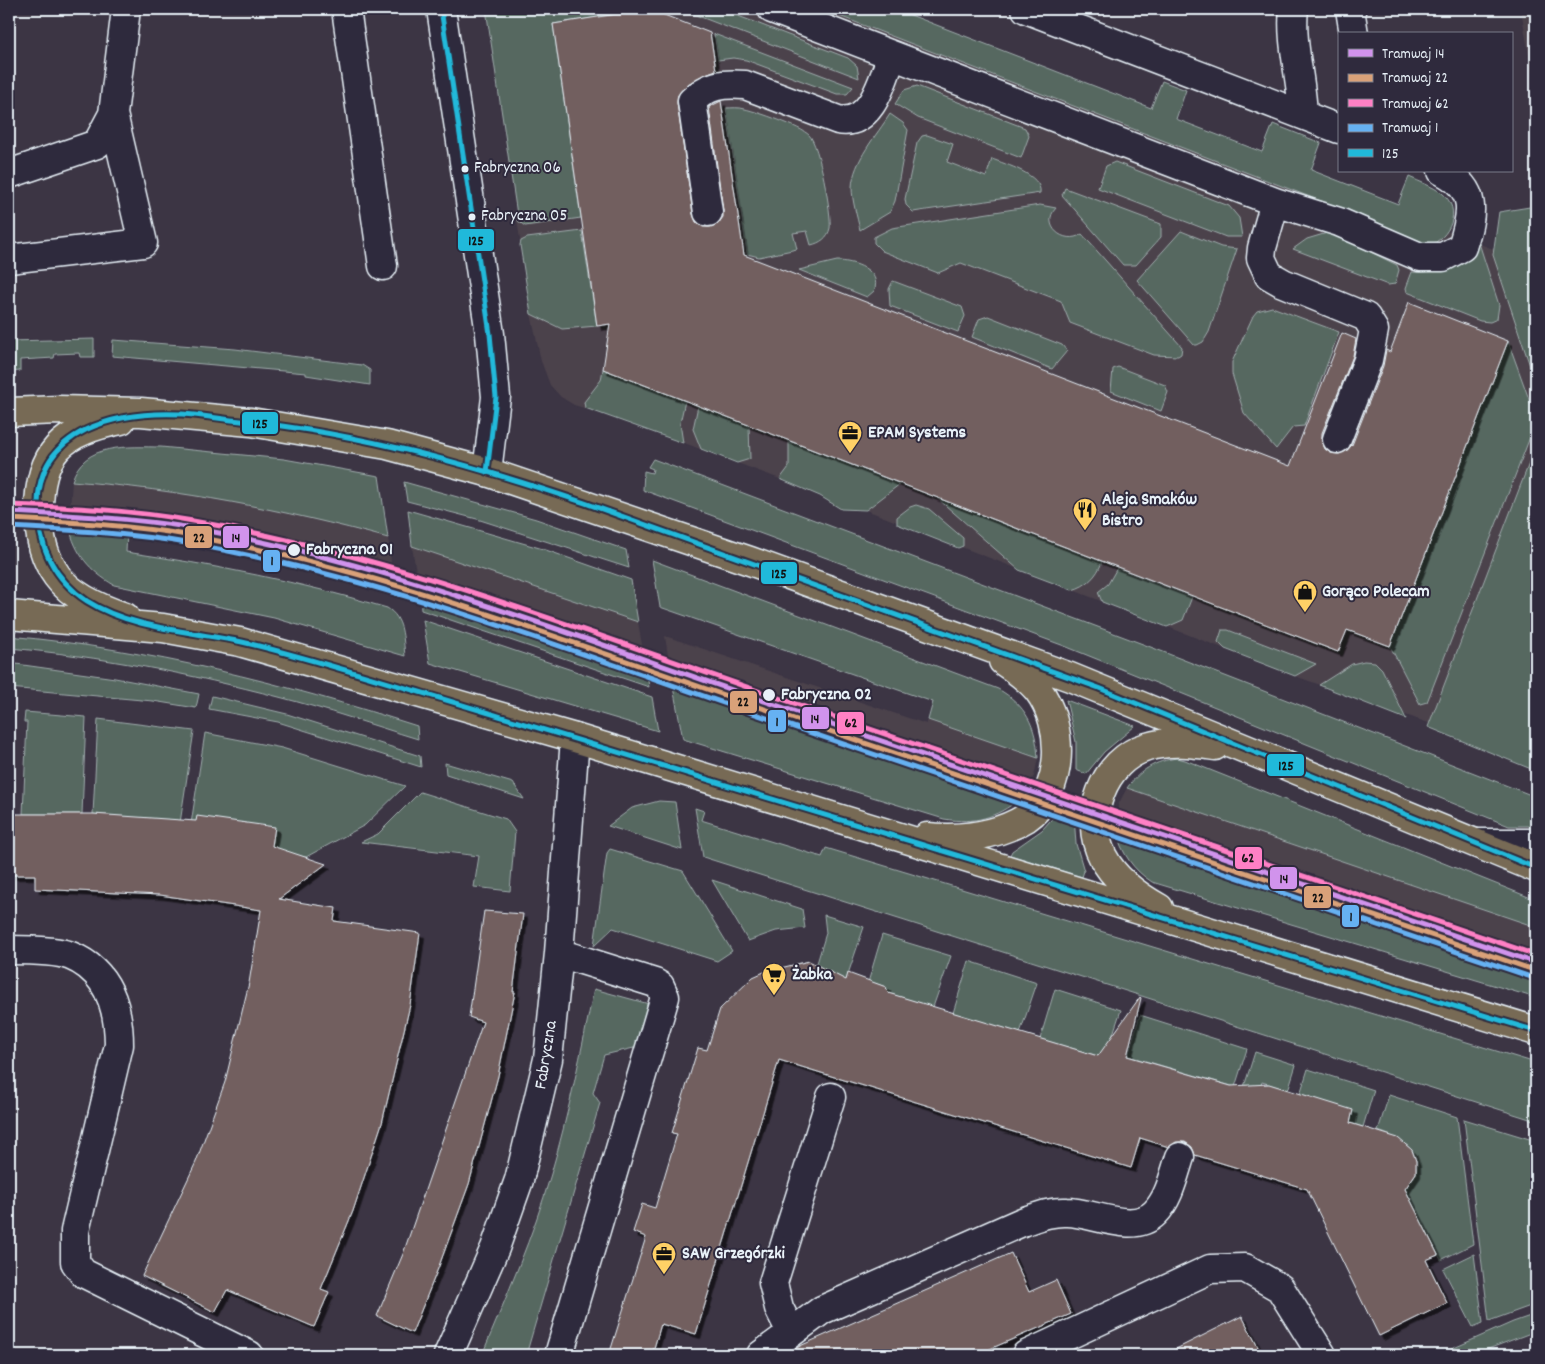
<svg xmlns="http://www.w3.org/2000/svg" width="1545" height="1364" viewBox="0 0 1545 1364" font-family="Dekko,sans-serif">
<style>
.built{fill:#4c424c}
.green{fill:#566861;stroke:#9facac}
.building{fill:#725f5f;stroke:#e8f1f8;filter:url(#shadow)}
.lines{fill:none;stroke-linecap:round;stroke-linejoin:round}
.minor-casing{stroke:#e8f1f8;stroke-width:31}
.major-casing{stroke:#e8f1f8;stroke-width:31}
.minor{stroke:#2f2a3d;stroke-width:28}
.major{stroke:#776a54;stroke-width:28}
.bus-1-casing{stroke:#2f2a3d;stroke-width:9}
.bus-1{stroke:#20b9da;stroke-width:5}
.tram-1-casing{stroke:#2f2a3d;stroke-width:9}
.tram-2-casing{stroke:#2f2a3d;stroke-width:9}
.tram-3-casing{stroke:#2f2a3d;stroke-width:9}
.tram-4-casing{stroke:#2f2a3d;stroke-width:9}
.tram-1{stroke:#d193ec;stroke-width:5}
.tram-2{stroke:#d9a179;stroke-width:5}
.tram-3{stroke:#ff80c5;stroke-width:5}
.tram-4{stroke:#66b1f2;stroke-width:5}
.bus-dot{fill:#e8f1f8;stroke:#2f2a3d;stroke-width:2}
.labels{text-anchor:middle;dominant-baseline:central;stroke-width:4;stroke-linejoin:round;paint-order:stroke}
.bus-label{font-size:17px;fill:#e8f1f8;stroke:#2f2a3d;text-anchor:start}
.poi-label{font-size:18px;font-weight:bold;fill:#e8f1f8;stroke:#2f2a3d;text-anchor:start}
.stop-label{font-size:18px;font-weight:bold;fill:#e8f1f8;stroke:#2f2a3d;text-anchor:start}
.street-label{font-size:18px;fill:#e8f1f8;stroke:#2f2a3d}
.line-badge{stroke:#2f2a3d;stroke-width:2}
.pale-badge-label{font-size:14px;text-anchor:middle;font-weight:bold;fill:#111}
</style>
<defs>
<filter id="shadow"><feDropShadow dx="4.5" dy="4.5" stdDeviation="0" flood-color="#0009"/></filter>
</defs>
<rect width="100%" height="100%" fill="#3c3544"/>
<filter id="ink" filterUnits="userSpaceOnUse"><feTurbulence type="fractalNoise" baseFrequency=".02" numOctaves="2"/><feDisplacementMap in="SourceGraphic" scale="10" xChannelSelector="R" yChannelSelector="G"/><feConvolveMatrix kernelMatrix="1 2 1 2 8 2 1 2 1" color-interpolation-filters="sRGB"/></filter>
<g filter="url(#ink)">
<!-- built -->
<path class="built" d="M486,9H865L1493,249L1536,285V761L1295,676L866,510L841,509L820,496L780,479L621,419L574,405L561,397L550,385L541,361L531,314Z
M1521,9H1536V97Z
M72,481L174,491L258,505L388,538L394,585L341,569L245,546L127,528V532L69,526Z
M412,546L638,622L647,674L420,597Z
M665,636L926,724L928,720L1038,758L1034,776L1020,799L672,682Z
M1127,788L1536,927V974L1116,832L1118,805Z"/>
<!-- green -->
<path class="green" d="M486,9H617L618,14L553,24L581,218L525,226L518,221Z
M680,9H720L848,58L857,66L859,78Z
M821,9H895L1151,108L1162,81L1186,90L1176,119L1262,152L1273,124L1321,143L1311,170L1398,204L1409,177C1420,182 1432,186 1442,193C1463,210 1450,238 1428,246L1344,210Z
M714,34L853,87L847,94H837L746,60L733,58L718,60Z
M917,86L1025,128L1029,136L1021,158L918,118L895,104L904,90Z
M726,108C732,108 739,107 745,109C758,112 801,127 809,135C819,144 832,214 830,228C828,238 820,243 811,245L807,231L793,233L797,249L759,257L747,254Z
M890,114L903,123L908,130L895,201L890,212L860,230C857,216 852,201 852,187C853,161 877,135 890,114Z
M927,135L953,144L947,162L986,177L992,159C1005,164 1043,175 1040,193L913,212L906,205L905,199L917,143L922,136Z
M1115,162L1229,206L1239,218L1242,237H1226L1098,188L1106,166Z
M1065,188L1161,224V237L1136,265H1123L1062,195Z
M1040,205L1056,208C1040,225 1064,246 1082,234L1182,347L1181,354L1178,356L1154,355L1070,323L1061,301L961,263L938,273L882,251L874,243V237L892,228Z
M1536,206V384L1493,255L1499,212Z
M582,231L597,326L562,329L531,314L520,245L521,241L527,238Z
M1181,231L1221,247L1237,249L1209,332L1203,342L1197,345H1194L1137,280Z
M1327,233L1338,236L1397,265L1399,270L1395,284L1388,285L1293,249L1307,239Z
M1479,243L1499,305L1497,319L1490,322L1480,321L1407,292L1406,288L1412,272C1439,275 1460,262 1479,243Z
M837,261C853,261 883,270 874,291L867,297L799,270Z
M893,281L962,307L965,316L958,332L890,306L889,289Z
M1272,307L1339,332L1304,426L1293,427L1276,449L1244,413L1232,374V362L1253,316L1257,311Z
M988,316L1062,345L1067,351L1052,369L972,337L979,319Z
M94,339V357H80L79,353L55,354L54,358L20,360V371L9,372V341Z
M113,340L235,349L362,365L370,370V385L306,375V373L112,356Z
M1508,341L1534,413V427L1427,702L1420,704L1390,646Z
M1118,367L1165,385L1168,392L1161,411L1111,391L1113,369Z
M603,369L685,401L680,423L683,443L585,408L584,402L601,380Z
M698,406L749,425L750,459L737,463L701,449L693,429Z
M789,441L900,484L866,510L841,509L820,496L780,479L789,467Z
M1536,445V771L1428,727Z
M161,447L284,459L379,476L388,538C281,509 182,490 72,481C83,442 129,447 161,447Z
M653,459L1148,646L1536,797V826H1509L1067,647L643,490L644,471L652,473L653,469L648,467Z
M404,482L536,519L626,550L629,568L477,519L407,501Z
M937,498L1102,562C1097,576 1087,586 1072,590L1019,570Z
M916,505L929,509L963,538V546L958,548L897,524V517L910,507Z
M408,510L543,549L631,580L638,622L412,546Z
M69,526L127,532L126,552C214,565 301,582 387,608C404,618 403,638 405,656L274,618L114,585C90,571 75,554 69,526Z
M652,560L998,689C1026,705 1036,726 1038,758L928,720L933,702L660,607Z
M1117,568L1192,597L1183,620L1167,627L1102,602L1098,592L1108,584Z
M420,597L647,674L649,687L421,610Z
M423,620L652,697L658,731L430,663Z
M1222,630H1228L1316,664L1295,676L1225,649L1218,642Z
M9,636C149,649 283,683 417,726L418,739C372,725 326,709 279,697C191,674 99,656 9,648Z
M1364,661L1375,662L1382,669L1406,719L1319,685L1352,664Z
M9,663L115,678L199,694L196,708L153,701L9,688Z
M672,682L1020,799C995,818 975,824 944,819L683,739Z
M212,696L287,714L420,756L421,767L278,722L209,709Z
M1066,700L1135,726L1104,752L1086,774L1076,770V742Z
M25,712L86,717L82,814H23L27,722H24Z
M98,719L194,731L180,823L93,814Z
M205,733L282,748L405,786L365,825L306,857L285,854L191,824Z
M1177,758L1185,760L1536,900V927L1127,788C1140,770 1155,761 1177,758Z
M445,763L513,783L524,799L446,774Z
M420,792L506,819L515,832L510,891L474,887L479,856L361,842L378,834Z
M659,801L675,802L682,850L608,826L632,808Z
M695,808L704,811L701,820L822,857L826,848L1536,1063V1121L703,857Z
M1058,812L1074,816L1076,844L1084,871L1082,877L1010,855L1012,851L1042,830Z
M1116,832L1536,974V998L1152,882C1133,870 1122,853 1116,832Z
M610,849L683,871L732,951L717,961L613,928L594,946L607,853Z
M712,880L802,909L805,928L776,931L748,941Z
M824,915L864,927L846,980L815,970L826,933Z
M882,935L951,956L933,1007L887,993L886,987L874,983L867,986Z
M969,961L1037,983L1020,1033L953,1013Z
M594,989L649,1004L638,1047L604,1055L593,1093L600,1103L526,1355H482C507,1295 533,1236 551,1174C569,1113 581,1051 594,989Z
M1055,989L1121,1010L1105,1058L1040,1039Z
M1140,1015L1247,1049L1235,1087L1128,1056Z
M1255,1052L1296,1065L1284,1103L1281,1088L1262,1082L1261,1085L1243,1090Z
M1308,1069L1374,1090L1363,1127L1296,1107Z
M1389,1095L1457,1117L1473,1244L1441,1260L1424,1227L1412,1233L1403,1192C1407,1186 1412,1180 1415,1175C1426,1150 1396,1137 1378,1131Z
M1464,1119L1536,1141V1304L1489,1321Z
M1474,1254L1483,1323L1473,1327L1443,1269Z
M1536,1314V1331L1472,1355H1438L1513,1322Z"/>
<!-- building -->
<path class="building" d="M649,9L710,33L716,70L703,75L688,84L678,95L677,103L693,214L696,222L703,227H711L718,224L723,217V210L709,107L721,101L744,255L1171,420L1290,466L1342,333L1356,339L1353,356L1322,433V441L1325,449L1331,453L1339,454L1346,451L1352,445L1383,366L1386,350L1390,352L1409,302L1508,341L1390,646L1347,630L1338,652L603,369L610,324L597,326L553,24Z
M9,814H93L196,821L197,816L275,827L272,846L326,864L279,899L336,908L334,921L420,933L410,1005L382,1123L353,1211L321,1289L329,1292L314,1327L227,1290L215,1312L142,1276L196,1162L225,1082L249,983L261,910L160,895L35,889V875H9Z
M484,911L523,914L513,992H515L498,1076L469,1184L439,1266L412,1333L377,1316L403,1254L483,1022L469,1017Z
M809,961L846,980L848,973L886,987L888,993L1098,1056L1140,997L1141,998L1127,1056L1231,1086L1269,1084L1353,1110L1350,1123L1398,1138L1412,1150L1416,1161V1173L1405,1189L1438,1255L1426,1260L1447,1303L1379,1336L1307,1189L1195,1155L1192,1147L1185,1142H1176L1169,1147L1140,1138L1131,1168L779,1060L696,1334L661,1324L652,1355H609L646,1237L633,1232L642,1204L655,1208L677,1134L672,1133L698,1048L707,1050L720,1009L753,977L764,972Z
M1011,1253L1029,1292L1056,1280L1071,1314L976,1355H787L800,1346Z
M1242,1316L1262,1355H1164Z"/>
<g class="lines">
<defs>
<path id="minor" d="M346,9L383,266
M441,9L490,334L496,397L487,472
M772,9L1275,202L1339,222L1420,257H1443L1462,247C1473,213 1478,189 1442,171
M1026,9L1339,129
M1294,9C1290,42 1302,81 1303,115
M1350,9L1354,34
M9,174L97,144L113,114L126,9
M1275,202L1262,248L1261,258L1269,275L1283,283L1366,317L1374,330L1368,360L1337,439
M708,212L692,101C708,85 722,83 745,85L838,120C872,127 883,79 892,55
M9,259L143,243L113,114
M1478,843H1536
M9,950C24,950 57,950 71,956C108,971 119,1007 119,1045L75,1231V1262L83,1273L249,1355
M791,1332L779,1308L773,1283L831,1097
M448,1355L495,1248L519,1180L548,1059L559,953L575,738
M559,1355L665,997L660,986L655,983L559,953
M761,1355L822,1310L1022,1222C1037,1217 1051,1211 1067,1212C1093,1212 1133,1235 1155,1213C1169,1199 1174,1175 1180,1157
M1026,1355L1210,1269L1245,1268L1280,1288L1322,1355"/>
<path id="major" d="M9,412L59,410L141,412L251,422L387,445L487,472L750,561L1070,677L1536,868
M121,420C62,431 38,452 39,514C39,536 44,558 57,576C72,597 101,609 125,617
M9,615L163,628L240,642L575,738L1536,1031
M927,837C960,840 997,836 1026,818C1065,792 1065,725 1038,690C1029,679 1015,669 1003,661
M1159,908C1137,896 1115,880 1103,857C1082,818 1103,760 1147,747C1169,740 1192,743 1215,746"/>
</defs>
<!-- minor casing -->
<use href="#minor" class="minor-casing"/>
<!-- major casing -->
<use href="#major" class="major-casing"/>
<!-- minor -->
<use href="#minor" class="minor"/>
<!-- major -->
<use href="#major" class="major"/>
<defs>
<path id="bus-1" d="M441,9L490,334L496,397L487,472
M1536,868L1099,688L585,503C473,465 360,433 241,421C221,419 202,415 182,414C119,411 38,428 38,505C38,545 52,578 87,601C131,629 191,631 242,642C303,656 363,676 423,693L1536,1031"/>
</defs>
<!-- bus-1 casing -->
<use href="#bus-1" class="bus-1-casing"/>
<!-- bus-1 -->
<use href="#bus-1" class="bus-1"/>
<defs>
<path id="tram-1" d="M9,512C71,515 132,518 193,528C388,563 574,636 761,700C1019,787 1277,876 1536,963"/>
<path id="tram-2" d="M9,519C70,522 132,525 192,536C387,571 573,644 759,707C1018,795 1275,883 1534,970"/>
<path id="tram-3" d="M9,505C71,507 132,510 193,521C388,554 575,628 761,692C1020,780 1278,868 1536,955"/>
<path id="tram-4" d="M9,527C70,530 131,533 192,544C386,579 572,651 758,715C1016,802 1273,890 1531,977"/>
</defs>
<!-- tram-1 casing -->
<use href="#tram-1" class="tram-1-casing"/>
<!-- tram-2 casing -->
<use href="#tram-2" class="tram-2-casing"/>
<!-- tram-3 casing -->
<use href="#tram-3" class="tram-3-casing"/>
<!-- tram-4 casing -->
<use href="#tram-4" class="tram-4-casing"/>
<!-- tram-1 -->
<use href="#tram-1" class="tram-1"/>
<!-- tram-2 -->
<use href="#tram-2" class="tram-2"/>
<!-- tram-3 -->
<use href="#tram-3" class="tram-3"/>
<!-- tram-4 -->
<use href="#tram-4" class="tram-4"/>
</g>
</g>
<!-- icons -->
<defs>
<symbol id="office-pin" viewBox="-11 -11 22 30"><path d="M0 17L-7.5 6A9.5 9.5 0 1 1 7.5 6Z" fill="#ffd166" stroke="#2f2a3d"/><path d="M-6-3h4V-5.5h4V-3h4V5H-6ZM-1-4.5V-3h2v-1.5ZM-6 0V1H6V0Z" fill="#111"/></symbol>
<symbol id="restaurant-pin" viewBox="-11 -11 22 30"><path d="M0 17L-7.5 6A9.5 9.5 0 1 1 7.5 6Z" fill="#ffd166" stroke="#2f2a3d"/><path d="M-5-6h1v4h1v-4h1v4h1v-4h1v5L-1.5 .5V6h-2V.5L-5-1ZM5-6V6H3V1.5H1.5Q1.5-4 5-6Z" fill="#111"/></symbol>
<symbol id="shop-pin" viewBox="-11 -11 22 30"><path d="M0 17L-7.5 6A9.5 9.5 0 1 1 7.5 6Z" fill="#ffd166" stroke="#2f2a3d"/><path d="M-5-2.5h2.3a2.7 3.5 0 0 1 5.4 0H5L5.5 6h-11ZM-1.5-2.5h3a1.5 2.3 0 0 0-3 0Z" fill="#111"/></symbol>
<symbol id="supermarket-pin" viewBox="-11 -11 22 30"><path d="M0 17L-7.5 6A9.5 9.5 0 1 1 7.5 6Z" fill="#ffd166" stroke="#2f2a3d"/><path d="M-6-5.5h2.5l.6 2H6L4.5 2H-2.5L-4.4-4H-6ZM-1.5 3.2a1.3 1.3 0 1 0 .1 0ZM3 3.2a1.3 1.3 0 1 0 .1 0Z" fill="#111"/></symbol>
</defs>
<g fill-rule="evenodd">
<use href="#office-pin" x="836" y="419" width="28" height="38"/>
<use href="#restaurant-pin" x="1071" y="496" width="28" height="38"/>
<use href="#shop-pin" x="1291" y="578" width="28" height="38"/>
<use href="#supermarket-pin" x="760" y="961" width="28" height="38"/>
<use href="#office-pin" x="650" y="1240" width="28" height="38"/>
</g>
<!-- markers -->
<g class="bus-dot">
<circle cx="465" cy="169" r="4.5"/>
<circle cx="472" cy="217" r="4.5"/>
<circle cx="294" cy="550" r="7"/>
<circle cx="769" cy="695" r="7"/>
</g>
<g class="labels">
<!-- bus labels -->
<g class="bus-label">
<text x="474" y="169">Fabryczna 06</text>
<text x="481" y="217">Fabryczna 05</text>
</g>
<!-- poi labels -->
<g class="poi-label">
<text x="868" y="433">EPAM Systems</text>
<text x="1102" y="500">Aleja Smaków<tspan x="1102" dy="21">Bistro</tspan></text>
<text x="1322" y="592">Gorąco Polecam</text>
<text x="792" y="975">Żabka</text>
<text x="682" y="1254">SAW Grzegórzki</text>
</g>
<!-- stop labels -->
<g class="stop-label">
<text x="306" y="550">Fabryczna 01</text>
<text x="781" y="695">Fabryczna 02</text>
</g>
<!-- street labels -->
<g class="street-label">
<text transform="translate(547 1055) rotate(-81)">Fabryczna</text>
</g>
</g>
<g class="line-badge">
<rect x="457" y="228" width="38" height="24" rx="5" fill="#20b9da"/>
<rect x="241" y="411" width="38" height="24" rx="5" fill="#20b9da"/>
<rect x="222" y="525" width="28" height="24" rx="5" fill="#d193ec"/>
<rect x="184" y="525" width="29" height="24" rx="5" fill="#d9a179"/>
<rect x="262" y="549" width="19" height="24" rx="5" fill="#66b1f2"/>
<rect x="760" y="561" width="38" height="24" rx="5" fill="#20b9da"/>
<rect x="729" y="690" width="29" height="24" rx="5" fill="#d9a179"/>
<rect x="801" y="706" width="29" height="24" rx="5" fill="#d193ec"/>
<rect x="767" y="709" width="20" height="24" rx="5" fill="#66b1f2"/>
<rect x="836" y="711" width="29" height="24" rx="5" fill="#ff80c5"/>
<rect x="1266" y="753" width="39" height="24" rx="5" fill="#20b9da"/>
<rect x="1234" y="846" width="29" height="24" rx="5" fill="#ff80c5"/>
<rect x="1269" y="866" width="29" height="24" rx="5" fill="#d193ec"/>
<rect x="1303" y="885" width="29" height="24" rx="5" fill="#d9a179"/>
<rect x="1341" y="904" width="19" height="24" rx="5" fill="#66b1f2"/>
</g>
<g class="pale-badge-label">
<text x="476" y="245">125</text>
<text x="260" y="428">125</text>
<text x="236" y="542">14</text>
<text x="199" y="542">22</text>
<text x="272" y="565">1</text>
<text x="779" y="578">125</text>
<text x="743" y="706">22</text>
<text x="815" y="723">14</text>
<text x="777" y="726">1</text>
<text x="851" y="727">62</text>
<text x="1286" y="770">125</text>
<text x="1248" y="862">62</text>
<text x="1284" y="883">14</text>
<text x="1318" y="902">22</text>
<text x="1351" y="921">1</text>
</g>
<!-- margin -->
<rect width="1545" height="1364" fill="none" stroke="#2f2a3d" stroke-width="30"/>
<rect x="15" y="15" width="1515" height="1334" fill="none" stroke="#e8f1f8" stroke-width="2" filter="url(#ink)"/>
<!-- legend -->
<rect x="1338" y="32" width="175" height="140" fill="#2f2a3d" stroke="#797a88"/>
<rect x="1348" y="49" width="25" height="8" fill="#d193ec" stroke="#797a88"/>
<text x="1382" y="58" font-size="15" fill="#e8f1f8">Tramwaj 14</text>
<rect x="1348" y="74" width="25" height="8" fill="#d9a179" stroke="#797a88"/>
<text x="1382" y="82" font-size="15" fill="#e8f1f8">Tramwaj 22</text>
<rect x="1348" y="99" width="25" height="8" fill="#ff80c5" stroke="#797a88"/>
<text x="1382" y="108" font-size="15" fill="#e8f1f8">Tramwaj 62</text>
<rect x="1348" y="124" width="25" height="8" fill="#66b1f2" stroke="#797a88"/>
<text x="1382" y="132" font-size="15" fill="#e8f1f8">Tramwaj 1</text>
<rect x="1348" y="149" width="25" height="8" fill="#20b9da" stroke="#797a88"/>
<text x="1382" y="158" font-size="15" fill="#e8f1f8">125</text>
</svg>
